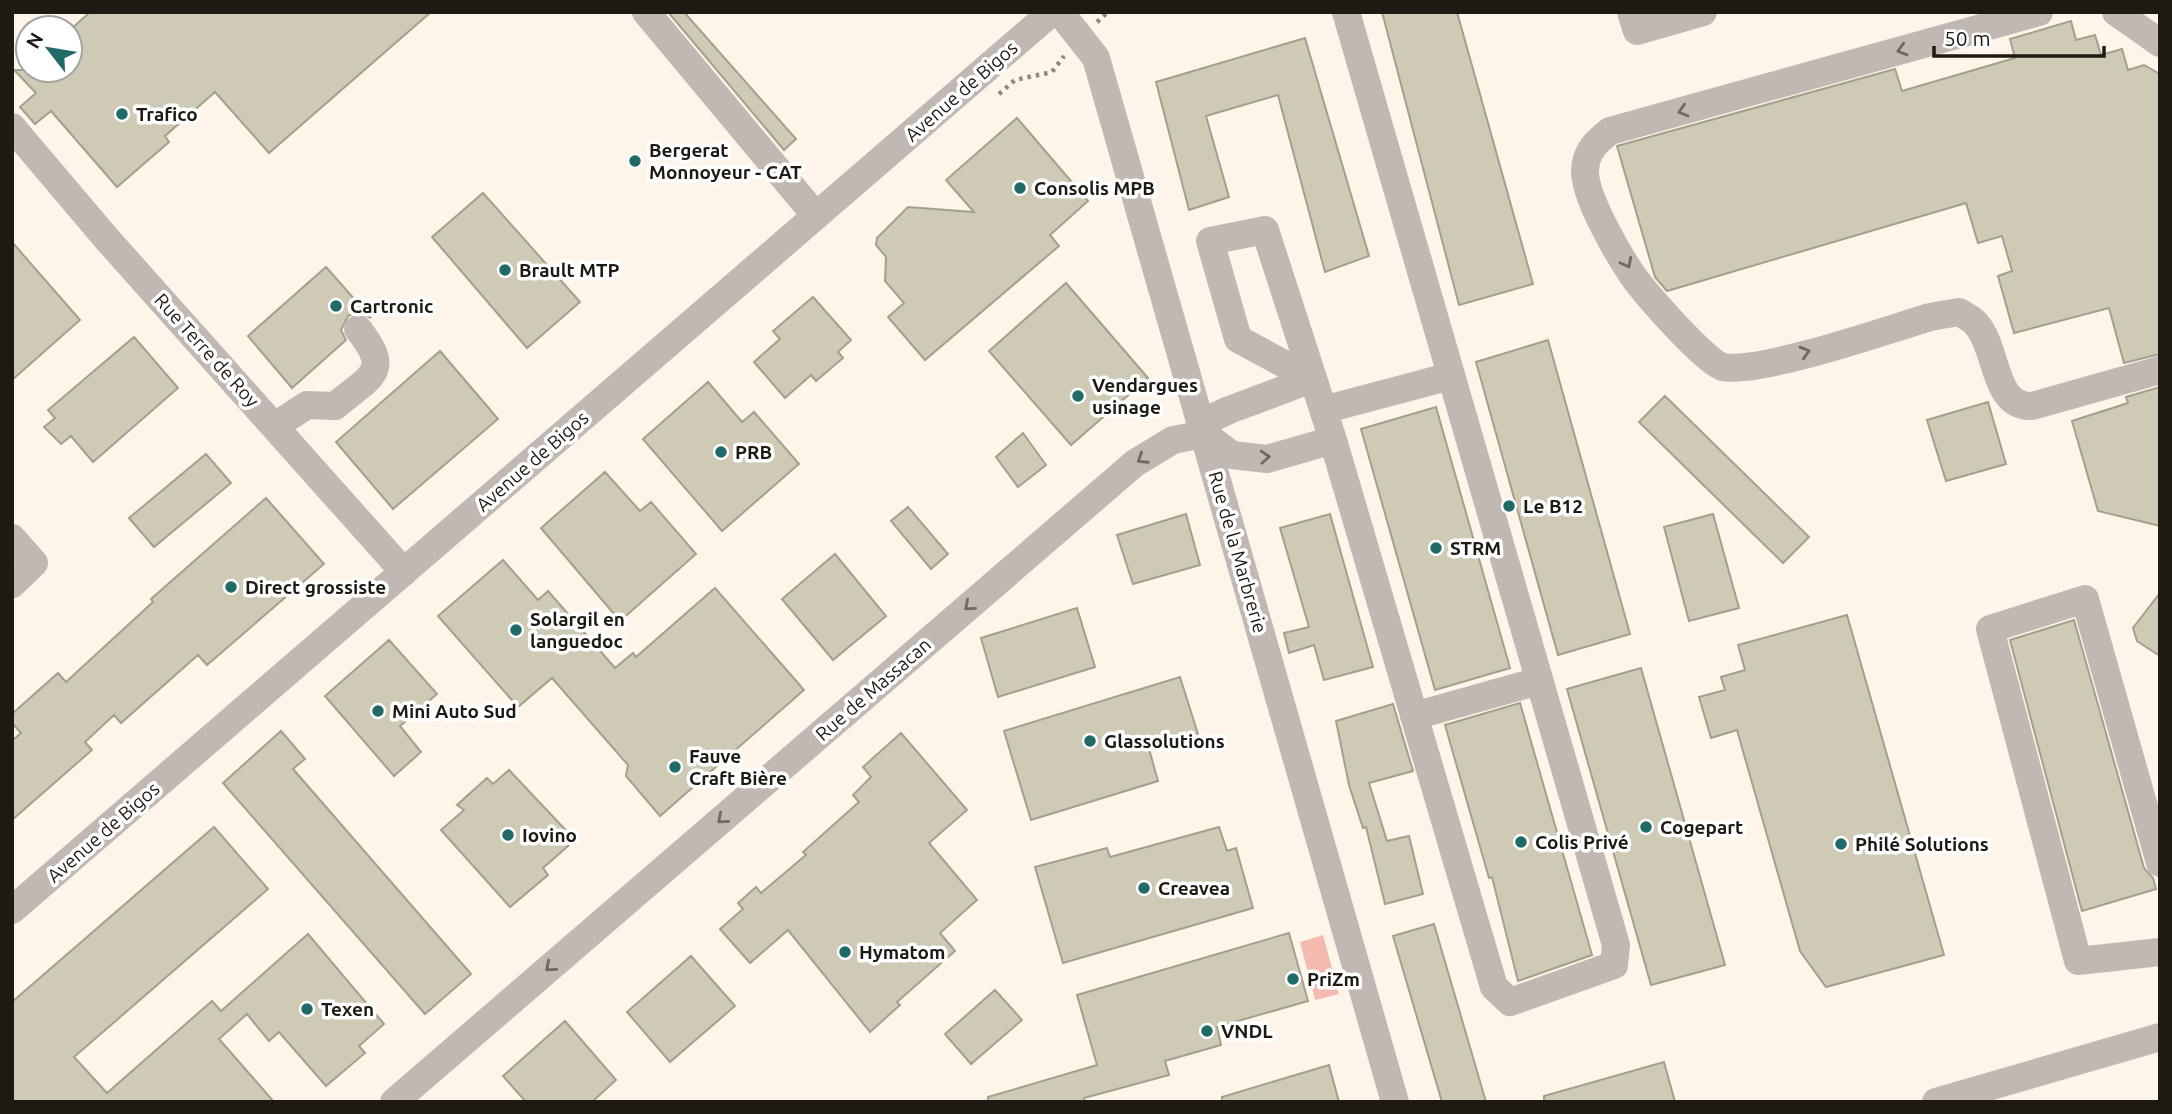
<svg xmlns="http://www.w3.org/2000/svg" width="2172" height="1114" viewBox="0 0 2172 1114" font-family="Ubuntu,sans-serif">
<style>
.green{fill:#f5baaf}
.building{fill:#cecab6;stroke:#a3a08c;stroke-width:2}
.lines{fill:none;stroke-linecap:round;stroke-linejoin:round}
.path{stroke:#8d877e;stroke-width:4.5;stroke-dasharray:3.5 5;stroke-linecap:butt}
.minor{stroke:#c1b8b3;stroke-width:28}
.oneway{stroke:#706963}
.poi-dot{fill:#206b66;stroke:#fff;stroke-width:2.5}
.labels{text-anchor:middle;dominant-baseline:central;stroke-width:7;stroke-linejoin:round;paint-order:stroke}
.street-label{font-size:19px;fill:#1e1a13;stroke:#fff}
.poi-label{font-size:19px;font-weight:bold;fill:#1e1a13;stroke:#fff;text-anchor:start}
</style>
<rect width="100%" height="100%" fill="#fdf5ea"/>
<!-- green -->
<path class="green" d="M1323,935L1339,994L1315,1000L1300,942Z"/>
<!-- building -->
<path class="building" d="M90,12H431L269,153L215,92L165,136L169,142L117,187L51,111L35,124L20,107L36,93L14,70H70V30Z
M668,12H684L796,139L784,150Z
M1382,12H1457L1533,284L1459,305Z
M2071,21L2076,40L2095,35L2101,55L2122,49L2128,70L2144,65L2160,74V354L2124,363L2109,308L2014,333L1998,276L2012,271L2002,236L1978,243L1966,203L1667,291L1655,277L1617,146L1895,69L1902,91L2015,58L2010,39Z
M1305,38L1369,256L1325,272L1278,95L1206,116L1229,197L1189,210L1156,82Z
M1017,118L1088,201L1050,235L1059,246L925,360L888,317L904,303L885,281L886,257L876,245L877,238L908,207L974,212L946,180Z
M483,193L580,302L527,348L432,237Z
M12,242L80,320L12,380Z
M326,267L371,318L357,312L348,316L341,330L346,340L292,388L248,336Z
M1066,283L1148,378L1071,445L989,351Z
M813,297L851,340L838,352L843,358L816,381L811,375L785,398L754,362L780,339L773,331Z
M134,337L178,388L93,462L71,436L61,444L44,427L55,418L48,410Z
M1548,340L1630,634L1558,655L1476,362Z
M440,351L498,419L393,509L336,442Z
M708,382L742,422L754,412L799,464L722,531L643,439Z
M2160,387V526L2098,511L2072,421L2128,403L2126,397Z
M1665,396L1809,537L1783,563L1639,422Z
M1988,402L2006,464L1946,481L1927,420Z
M1436,407L1510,668L1435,690L1361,429Z
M1023,433L1046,465L1018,487L996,457Z
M206,454L231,483L154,547L129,518Z
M605,472L640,511L651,502L696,554L620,621L541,528Z
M266,498L324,564L207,665L198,655L121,723L114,715L85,742L92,750L12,820V741L21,733L12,723V714L58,673L66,682L153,602L151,599Z
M908,507L948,554L931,569L891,521Z
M1186,514L1200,565L1133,584L1117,535Z
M1330,514L1373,667L1324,680L1314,645L1289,653L1284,633L1309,627L1280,528Z
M1713,514L1739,608L1689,621L1664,527Z
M835,554L886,616L833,660L782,599Z
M503,560L538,600L548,591L615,668L633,653L636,657L715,588L804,690L660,816L626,776L628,765L552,678L518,707L438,616Z
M2160,593V656L2137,641L2133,628Z
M1077,608L1095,667L998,697L981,638Z
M1847,615L1944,955L1826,987L1800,951L1737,730L1711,738L1699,697L1725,690L1721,677L1745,670L1738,645Z
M2074,620L2144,868L2153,878L2156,889L2082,911L2010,640Z
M389,640L437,694L400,726L421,752L394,776L325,696Z
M1641,668L1725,965L1651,985L1567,689Z
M1180,677L1198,734L1149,749L1158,781L1031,820L1004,731Z
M1520,703L1592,955L1518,981L1492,877L1489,878L1445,725Z
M1393,704L1413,771L1369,783L1387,841L1409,836L1423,894L1385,904L1366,827L1363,828L1349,785L1336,721Z
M281,731L305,759L293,769L471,974L425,1014L223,783Z
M901,733L967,810L929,843L977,900L940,933L955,951L897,1002L900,1005L870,1032L788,930L750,963L720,929L743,909L738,903L756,887L761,893L806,855L803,852L859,802L853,795L871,777L863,767Z
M509,770L575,840L543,868L548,875L510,907L441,830L464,810L457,805L487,778L493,784Z
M214,827L268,889L74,1057L107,1093L212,1001L221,1011L308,934L384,1024L359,1046L365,1053L326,1086L279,1032L269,1041L247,1014L219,1039L274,1102H12V1002Z
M1219,827L1227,851L1236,848L1253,908L1063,963L1035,867L1107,848L1110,857Z
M1434,924L1486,1102H1442L1393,936Z
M1289,933L1308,1001L1217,1027L1221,1045L1165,1061L1169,1075L1084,1098L1085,1102H988V1097L1097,1065L1077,995Z
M691,956L735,1006L670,1062L627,1012Z
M995,990L1022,1020L971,1064L945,1034Z
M565,1021L616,1080L592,1102H526L503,1076Z
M1664,1062L1675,1102H1544V1096Z
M1329,1065L1339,1102H1222V1097Z"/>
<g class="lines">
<!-- path -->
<path class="path" d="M1097,22L1108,12
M999,94L1015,80L1052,72L1064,56"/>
<!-- minor -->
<path class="minor" d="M646,12L816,216
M1060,12L1096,58L1395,1102
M1631,12L1637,31L1703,12
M2039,12L1610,131C1596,142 1586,151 1585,170C1584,196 1618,254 1633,276C1645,293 1706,363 1723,367C1760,374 1887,330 1930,317L1959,312C1965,316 1973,319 1977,325C1998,349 1993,408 2032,406L2160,370
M2116,12L2160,43
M12,127L106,238L404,572
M1312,379L1238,339L1210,241L1265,230L1333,440L1494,987L1510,1002L1614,965L1616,945L1346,12
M1323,410L1451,376
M275,426L307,405L335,406C370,376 393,373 358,329
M1204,434L1232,455L1267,459L1333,440
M1204,434L1212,418L1229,410L1312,379
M12,538L34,563L12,584
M1414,716L1539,681
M2160,863L2085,599L1990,629L2078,961L2160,952
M12,910L1052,12
M394,1102L1135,463L1173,440L1204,434
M1936,1102L2160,1037"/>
</g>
<!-- one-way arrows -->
<defs><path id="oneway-chevron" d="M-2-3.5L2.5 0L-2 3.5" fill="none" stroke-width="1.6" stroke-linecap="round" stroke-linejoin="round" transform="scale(1.75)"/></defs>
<g class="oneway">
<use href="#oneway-chevron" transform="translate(1902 50) rotate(164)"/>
<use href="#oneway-chevron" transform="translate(1683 111) rotate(164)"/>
<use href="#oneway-chevron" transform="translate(1627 263) rotate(62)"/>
<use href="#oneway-chevron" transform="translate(1805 352) rotate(-16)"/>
<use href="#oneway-chevron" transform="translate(1265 457) rotate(-3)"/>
<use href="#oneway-chevron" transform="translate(1142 459) rotate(147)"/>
<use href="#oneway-chevron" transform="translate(969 606) rotate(139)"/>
<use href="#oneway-chevron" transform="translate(722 819) rotate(139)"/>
<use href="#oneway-chevron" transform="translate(550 967) rotate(139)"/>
</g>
<!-- markers -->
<g class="poi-dot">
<circle cx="122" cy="114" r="7"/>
<circle cx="635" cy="161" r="7"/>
<circle cx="1020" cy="188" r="7"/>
<circle cx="505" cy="270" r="7"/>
<circle cx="336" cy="306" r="7"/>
<circle cx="1078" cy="396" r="7"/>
<circle cx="721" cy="452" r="7"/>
<circle cx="1509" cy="506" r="7"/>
<circle cx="1436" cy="548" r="7"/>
<circle cx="231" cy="587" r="7"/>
<circle cx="516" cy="630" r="7"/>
<circle cx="378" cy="711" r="7"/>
<circle cx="1090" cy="741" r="7"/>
<circle cx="675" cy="767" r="7"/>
<circle cx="1646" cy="827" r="7"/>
<circle cx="508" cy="835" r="7"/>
<circle cx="1521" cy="842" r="7"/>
<circle cx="1841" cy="844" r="7"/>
<circle cx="1144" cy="888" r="7"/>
<circle cx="845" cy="952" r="7"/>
<circle cx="1293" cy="979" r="7"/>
<circle cx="307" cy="1009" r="7"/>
<circle cx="1207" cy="1031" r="7"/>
</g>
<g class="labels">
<!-- street labels -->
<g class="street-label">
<text transform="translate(961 91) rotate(-41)">Avenue de Bigos</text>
<text transform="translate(207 350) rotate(48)">Rue Terre de Roy</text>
<text transform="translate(532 461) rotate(-41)">Avenue de Bigos</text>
<text transform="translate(1238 552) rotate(74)">Rue de la Marbrerie</text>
<text transform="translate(873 689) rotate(-41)">Rue de Massacan</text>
<text transform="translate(103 832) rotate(-41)">Avenue de Bigos</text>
</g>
<!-- poi labels -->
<g class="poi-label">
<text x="136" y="114">Trafico</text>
<text x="649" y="150">Bergerat<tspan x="649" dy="22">Monnoyeur - CAT</tspan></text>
<text x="1034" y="188">Consolis MPB</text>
<text x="519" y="270">Brault MTP</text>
<text x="350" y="306">Cartronic</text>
<text x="1092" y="385">Vendargues<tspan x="1092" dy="22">usinage</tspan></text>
<text x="735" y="452">PRB</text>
<text x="1523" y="506">Le B12</text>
<text x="1450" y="548">STRM</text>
<text x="245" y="587">Direct grossiste</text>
<text x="530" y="619">Solargil en<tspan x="530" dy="22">languedoc</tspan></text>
<text x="392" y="711">Mini Auto Sud</text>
<text x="1104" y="741">Glassolutions</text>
<text x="689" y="756">Fauve<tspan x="689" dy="22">Craft Bière</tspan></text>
<text x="1660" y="827">Cogepart</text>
<text x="522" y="835">Iovino</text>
<text x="1535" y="842">Colis Privé</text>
<text x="1855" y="844">Philé Solutions</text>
<text x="1158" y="888">Creavea</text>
<text x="859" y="952">Hymatom</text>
<text x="1307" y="979">PriZm</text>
<text x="321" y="1009">Texen</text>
<text x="1221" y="1031">VNDL</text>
</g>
</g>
<!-- border -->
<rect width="2172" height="1114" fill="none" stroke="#1e1a13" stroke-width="28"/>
<!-- north arrow -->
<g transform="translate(49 49) rotate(301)"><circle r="33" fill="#ffffff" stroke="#a5a3a1" stroke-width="2"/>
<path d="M0-5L12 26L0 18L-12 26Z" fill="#206b66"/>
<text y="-10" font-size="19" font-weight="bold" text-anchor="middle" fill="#1e1a13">N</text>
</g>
<!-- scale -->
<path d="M1934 46v10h170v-10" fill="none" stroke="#1e1a13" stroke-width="3.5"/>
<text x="1944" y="46" font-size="21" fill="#1e1a13" stroke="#ffffff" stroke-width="5" paint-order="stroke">50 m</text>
</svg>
